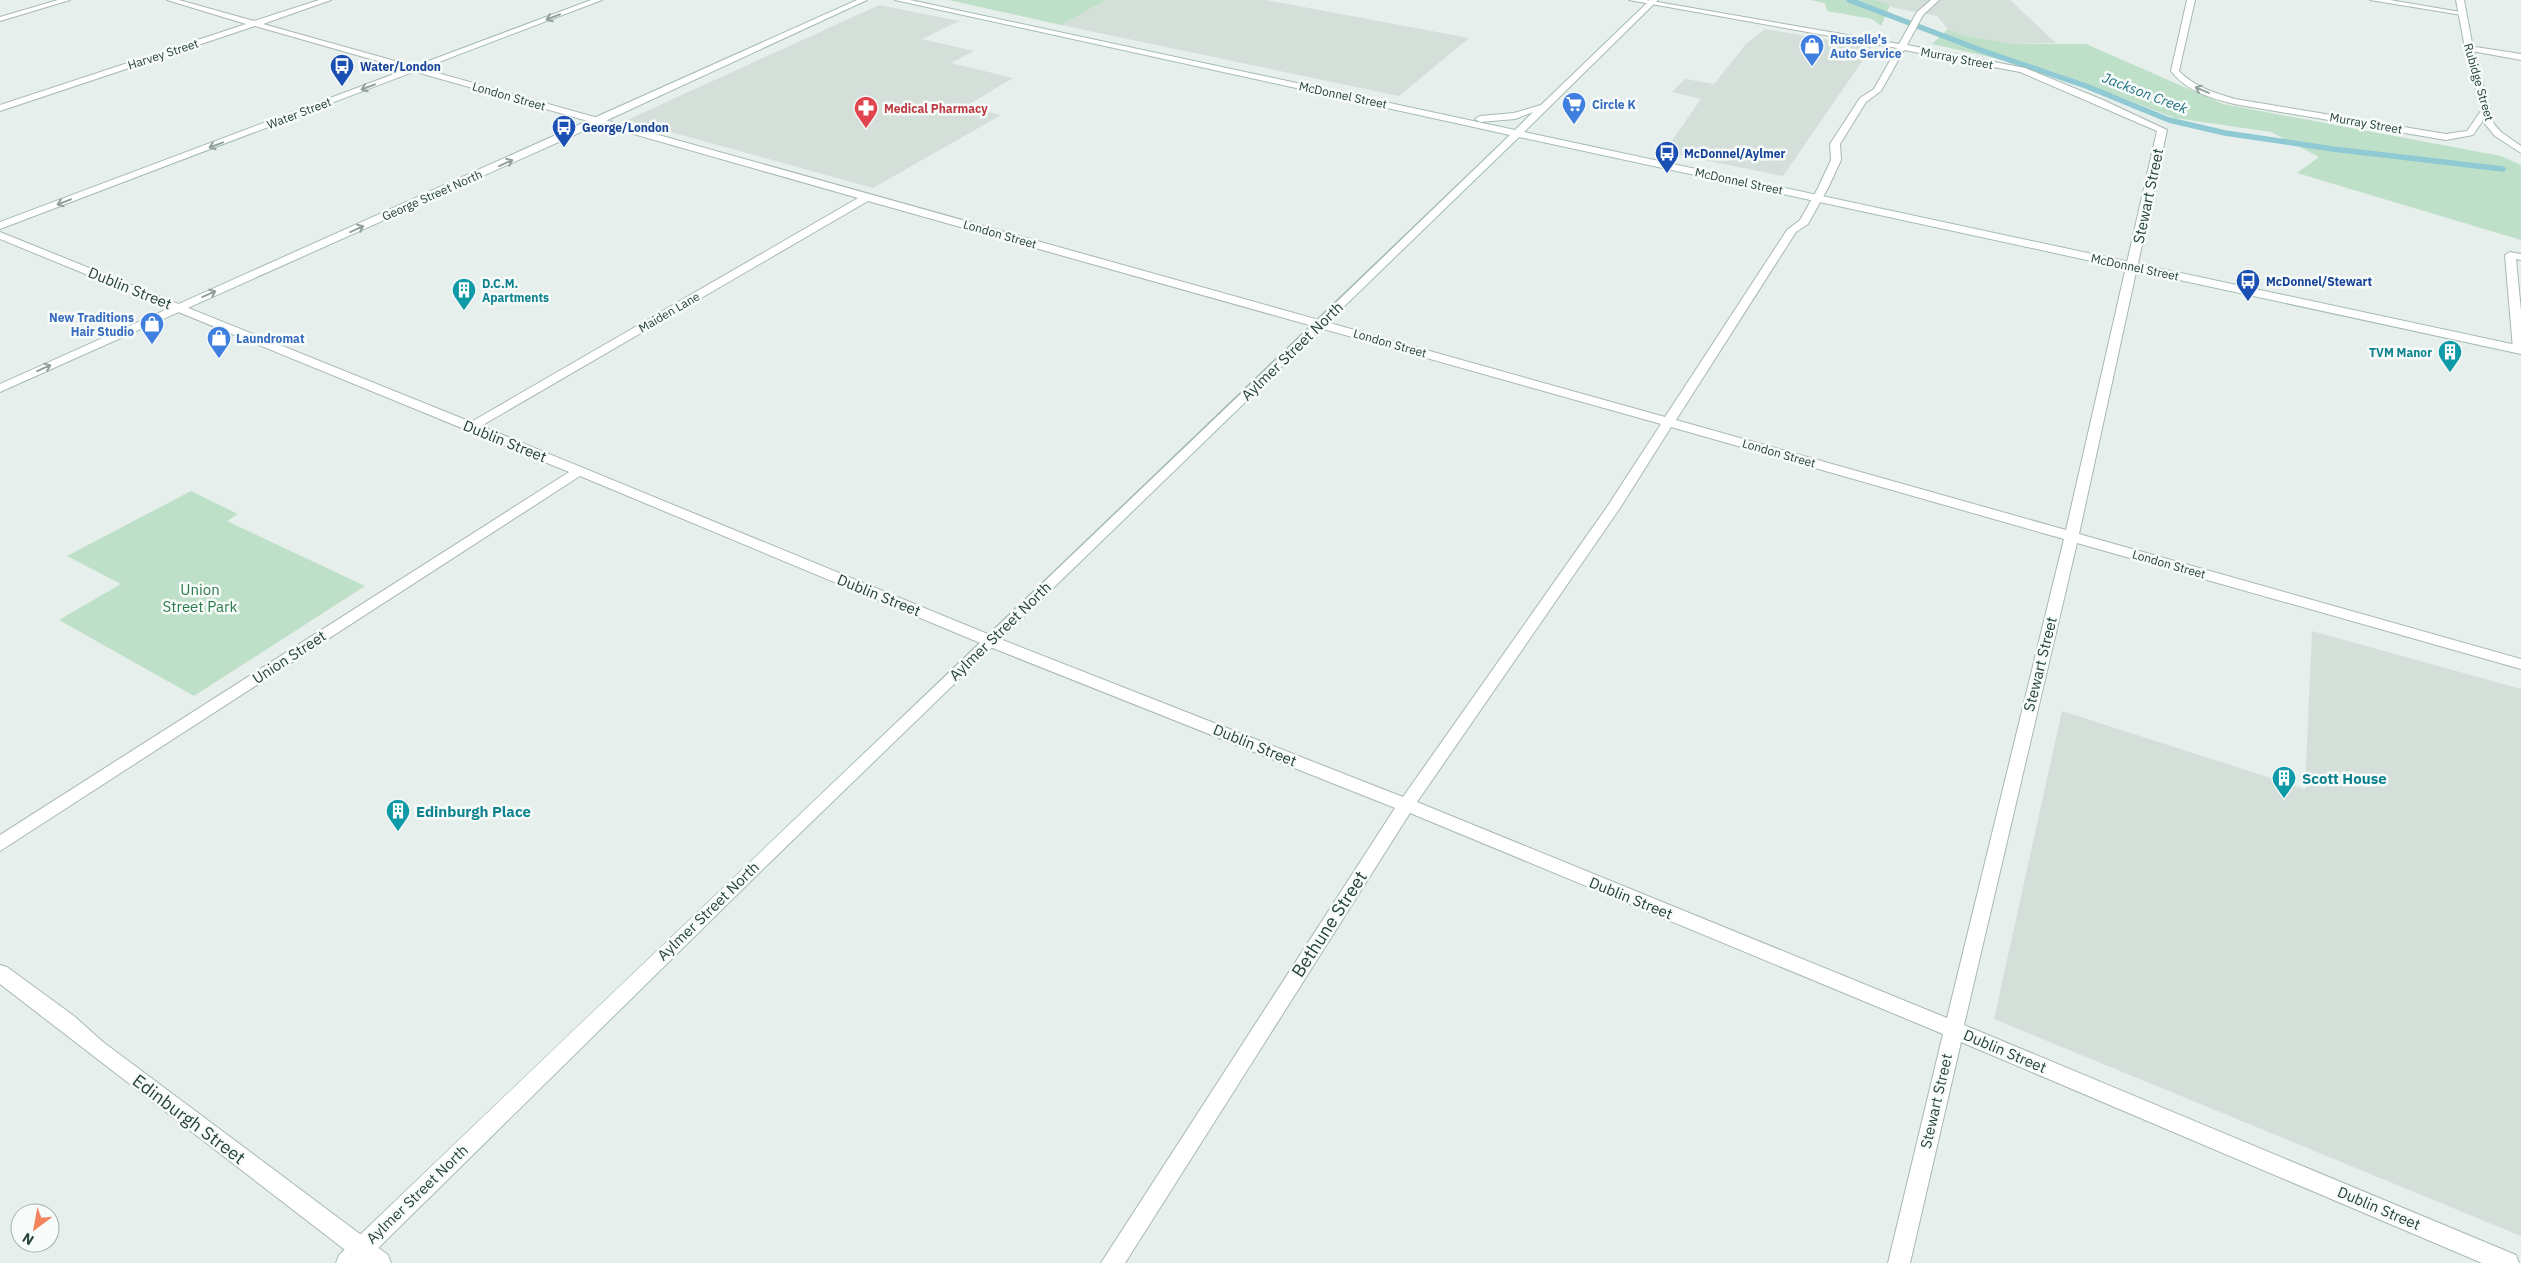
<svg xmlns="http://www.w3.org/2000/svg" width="2521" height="1263" viewBox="0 0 2521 1263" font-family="'IBM Plex Sans',sans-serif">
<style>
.built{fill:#d4dfda}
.green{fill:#bfe0c8}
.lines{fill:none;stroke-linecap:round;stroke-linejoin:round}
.stream{stroke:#8ec9d4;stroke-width:5.5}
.street-casing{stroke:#a8b8b2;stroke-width:2}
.secondary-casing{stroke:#a4bbb3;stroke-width:2}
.street{fill:#fff;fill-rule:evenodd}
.secondary{fill:#fff;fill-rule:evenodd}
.oneway{stroke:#92a09c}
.labels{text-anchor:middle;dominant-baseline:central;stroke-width:5;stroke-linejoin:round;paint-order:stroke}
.far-shop-label{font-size:12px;font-weight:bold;fill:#366cbe;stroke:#f7fbf9;text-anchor:start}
.far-street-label{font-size:12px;fill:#24423a;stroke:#f7fbf9}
.far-transit-label{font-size:12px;font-weight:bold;fill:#164399;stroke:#f7fbf9;text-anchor:start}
.far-health-label{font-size:12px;font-weight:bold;fill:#be3a42;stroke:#f7fbf9;text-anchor:start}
.far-culture-label{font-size:12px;font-weight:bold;fill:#0d838f;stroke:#f7fbf9;text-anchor:start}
.far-water-label{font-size:14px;font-style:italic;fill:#1c6f80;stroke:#f7fbf9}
.street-label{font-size:15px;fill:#24423a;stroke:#f7fbf9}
.park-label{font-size:15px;fill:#2d7a4b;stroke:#f7fbf9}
.culture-label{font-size:15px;font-weight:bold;fill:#0d838f;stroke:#f7fbf9;text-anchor:start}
.near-street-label{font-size:18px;fill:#24423a;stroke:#f7fbf9}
</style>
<rect width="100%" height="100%" fill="#e6efeb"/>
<!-- built -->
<path class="built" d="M1106,0H1266L1469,38L1399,96L1061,25Z
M1875,0H2010L2056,43L2013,44L1963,35L1948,29L1937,16L1895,8Z
M879,5L959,21L922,39L974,51L951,63L1013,78L966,106L1001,115L873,188L627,120Z
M1765,29L1872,47L1783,176L1664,152L1701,99L1672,92L1685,79L1714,84L1746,44Z
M2312,631L2521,689V1236L1994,1019L2062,711L2305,789Z"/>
<!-- green -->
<path class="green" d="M949,0H1106L1061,25Z
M1810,0H1875L1890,5L1881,26L1872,19L1827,11L1825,3Z
M1948,29L1963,35L2013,44H2086L2223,104L2501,156L2521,165V240L2297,173L2319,157L2271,132L2175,118L2048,70L1932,44Z
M191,491L238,514L227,521L365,586L194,696L59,620L121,584L67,556Z"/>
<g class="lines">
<!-- stream -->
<path class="stream" d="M1849,0L1983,51L2086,86L2169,120L2225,133L2333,149L2503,169"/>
<defs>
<path id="street" d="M58,0H70L0,21V17Z
M167,0H179L254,21L319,0H331L263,24L1665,417L1787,230L1800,220L1818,188L1831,160L1830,144L1860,98L1874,89L1897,48L1629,0H1646L1899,44L1917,12L1931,0H1939L1923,15L1907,45L2025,68L2103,100L2167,130L2079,534L2521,659V669L2077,543L1964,1025L2516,1255L2519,1263H2482L1961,1042L1910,1263H1888L1943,1034L1410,813L1125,1263H1101L1395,808L985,645L580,476L0,851V835L569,472L0,239V232L471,422L858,198L255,26L0,111V105L246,24ZM1904,50L2020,72L2157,131L2066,530L1676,420L1796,232L1808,224L1828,188L1841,160L1840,144L1866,102L1881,91ZM868,201L1661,424L1607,507L1403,797L995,637L481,426ZM1671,427L2064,539L1947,1018L1417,802L1620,508Z
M2187,0H2195L2179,71C2194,87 2215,93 2235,99L2446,134L2467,131L2483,108L2490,110L2473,135L2446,140L2234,104C2211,98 2186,91 2171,71Z
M2370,0H2390L2466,13L2462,15Z
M2469,46L2521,54V60L2466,50L2465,48Z
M2510,252L2521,254V260L2516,259L2521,311V352L2519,353L2513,349L2505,255Z
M0,965L7,967L74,1016L103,1042L388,1255L391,1263H362L0,984Z"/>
<path id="secondary" d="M591,0H602L0,229V222Z
M857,0H867L601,123L0,392V384Z
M895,0H910L1515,130L1533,112L1515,119L1480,122L1475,119L1480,116L1514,113L1541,105L1650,0H1658L1524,132L2521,346V354L1519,137L759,873L363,1263H336L339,1255C728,881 1122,510 1510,135Z
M2456,0H2464L2473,48L2494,124L2501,132L2521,146V153L2495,136L2485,124L2465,48Z"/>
</defs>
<!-- street casing -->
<use href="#street" class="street-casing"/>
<!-- secondary casing -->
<use href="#secondary" class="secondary-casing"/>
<!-- street -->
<use href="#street" class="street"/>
<!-- secondary -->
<use href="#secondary" class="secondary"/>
</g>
<!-- one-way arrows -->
<defs><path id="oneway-shaft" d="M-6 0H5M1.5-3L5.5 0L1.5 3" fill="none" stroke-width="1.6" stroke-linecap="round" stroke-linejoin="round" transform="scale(1.25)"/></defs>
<g class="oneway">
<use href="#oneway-shaft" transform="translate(553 17) rotate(159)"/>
<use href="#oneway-shaft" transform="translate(368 87) rotate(159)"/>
<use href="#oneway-shaft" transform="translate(2202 90) rotate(-157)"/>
<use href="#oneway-shaft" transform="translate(216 145) rotate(159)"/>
<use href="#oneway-shaft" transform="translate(506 163) rotate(-24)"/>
<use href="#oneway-shaft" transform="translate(64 202) rotate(159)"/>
<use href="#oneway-shaft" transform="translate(357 229) rotate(-24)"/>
<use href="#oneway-shaft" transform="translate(209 294) rotate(-24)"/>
<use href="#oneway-shaft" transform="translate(44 368) rotate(-24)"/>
</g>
<!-- icons -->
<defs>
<symbol id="shop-pin" viewBox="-11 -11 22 30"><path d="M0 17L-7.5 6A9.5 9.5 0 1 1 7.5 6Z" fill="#3f7fe0" stroke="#f7fbf9"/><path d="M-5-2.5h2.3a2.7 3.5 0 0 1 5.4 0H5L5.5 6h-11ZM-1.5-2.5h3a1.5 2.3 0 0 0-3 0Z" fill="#fff"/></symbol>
<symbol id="bus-pin" viewBox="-11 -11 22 30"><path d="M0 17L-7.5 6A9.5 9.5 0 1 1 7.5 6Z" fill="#1a4fb4" stroke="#f7fbf9"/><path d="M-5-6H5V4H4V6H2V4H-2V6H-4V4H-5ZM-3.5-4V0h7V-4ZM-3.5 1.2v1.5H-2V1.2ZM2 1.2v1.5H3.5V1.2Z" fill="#fff"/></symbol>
<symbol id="supermarket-pin" viewBox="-11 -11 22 30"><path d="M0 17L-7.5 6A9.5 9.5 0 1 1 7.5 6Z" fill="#3f7fe0" stroke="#f7fbf9"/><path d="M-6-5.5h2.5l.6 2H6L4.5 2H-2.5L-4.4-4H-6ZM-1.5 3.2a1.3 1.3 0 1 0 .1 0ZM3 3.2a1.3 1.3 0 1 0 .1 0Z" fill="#fff"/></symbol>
<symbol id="pharmacy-pin" viewBox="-11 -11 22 30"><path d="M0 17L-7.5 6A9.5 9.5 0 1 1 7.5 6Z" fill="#e0444e" stroke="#f7fbf9"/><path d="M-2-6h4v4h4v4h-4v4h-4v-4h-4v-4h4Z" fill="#fff"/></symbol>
<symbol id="building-pin" viewBox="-11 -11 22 30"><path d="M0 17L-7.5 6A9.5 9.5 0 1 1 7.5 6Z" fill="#0f9aa8" stroke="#f7fbf9"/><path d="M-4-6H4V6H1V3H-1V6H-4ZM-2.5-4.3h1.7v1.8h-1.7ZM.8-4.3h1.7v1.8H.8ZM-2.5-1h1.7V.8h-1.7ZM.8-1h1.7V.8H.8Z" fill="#fff"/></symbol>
</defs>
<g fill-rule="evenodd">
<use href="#shop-pin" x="1798" y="32" width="28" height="38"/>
<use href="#bus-pin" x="328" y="52" width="28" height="38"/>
<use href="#supermarket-pin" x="1560" y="90" width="28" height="38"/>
<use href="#pharmacy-pin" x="852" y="94" width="28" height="38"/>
<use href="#bus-pin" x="550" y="113" width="28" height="38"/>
<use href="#bus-pin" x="1653" y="139" width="28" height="38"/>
<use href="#bus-pin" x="2234" y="267" width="28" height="38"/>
<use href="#building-pin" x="450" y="276" width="28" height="38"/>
<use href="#shop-pin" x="138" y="310" width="28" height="38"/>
<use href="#shop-pin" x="205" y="324" width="28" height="38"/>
<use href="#building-pin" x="2436" y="338" width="28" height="38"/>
<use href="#building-pin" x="2270" y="764" width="28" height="38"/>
<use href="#building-pin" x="384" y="797" width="28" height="38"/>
</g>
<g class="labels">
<!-- far-shop labels -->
<g class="far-shop-label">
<text x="1830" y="39">Russelle's<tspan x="1830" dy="14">Auto Service</tspan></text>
<text x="1592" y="104">Circle K</text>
<text x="134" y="317" text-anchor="end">New Traditions<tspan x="134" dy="14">Hair Studio</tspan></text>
<text x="236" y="338">Laundromat</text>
</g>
<!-- far-street labels -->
<g class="far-street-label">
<text transform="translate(163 54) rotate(-18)">Harvey Street</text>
<text transform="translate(1957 58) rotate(11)">Murray Street</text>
<text transform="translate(2479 82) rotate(74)">Rubidge Street</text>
<text transform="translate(1343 95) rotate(12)">McDonnel Street</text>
<text transform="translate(509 96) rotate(16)">London Street</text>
<text transform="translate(299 113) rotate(-21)">Water Street</text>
<text transform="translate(2366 123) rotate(10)">Murray Street</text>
<text transform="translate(1739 181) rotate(12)">McDonnel Street</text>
<text transform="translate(432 195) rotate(-24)">George Street North</text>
<text transform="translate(1000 234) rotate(16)">London Street</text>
<text transform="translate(2135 267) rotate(12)">McDonnel Street</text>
<text transform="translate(669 312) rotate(-30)">Maiden Lane</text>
<text transform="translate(1390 343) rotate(16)">London Street</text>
<text transform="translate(1779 453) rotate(16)">London Street</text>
<text transform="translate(2169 564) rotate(16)">London Street</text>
</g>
<!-- far-transit labels -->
<g class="far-transit-label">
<text x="360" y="66">Water/London</text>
<text x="582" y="127">George/London</text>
<text x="1684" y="153">McDonnel/Aylmer</text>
<text x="2266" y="281">McDonnel/Stewart</text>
</g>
<!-- far-health labels -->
<g class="far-health-label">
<text x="884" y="108">Medical Pharmacy</text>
</g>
<!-- far-culture labels -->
<g class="far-culture-label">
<text x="482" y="283">D.C.M.<tspan x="482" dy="14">Apartments</tspan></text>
<text x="2432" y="352" text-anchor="end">TVM Manor</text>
</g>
<!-- far-water labels -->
<g class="far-water-label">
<text transform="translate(2145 93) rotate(21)">Jackson Creek</text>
</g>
<!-- street labels -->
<g class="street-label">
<text transform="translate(2148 196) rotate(-78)">Stewart Street</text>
<text transform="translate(130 288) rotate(22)">Dublin Street</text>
<text transform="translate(1292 351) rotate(-44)">Aylmer Street North</text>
<text transform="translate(505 441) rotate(22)">Dublin Street</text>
<text transform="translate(879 595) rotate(22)">Dublin Street</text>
<text transform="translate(1000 631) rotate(-44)">Aylmer Street North</text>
<text transform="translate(289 657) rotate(-33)">Union Street</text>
<text transform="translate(2040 664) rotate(-76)">Stewart Street</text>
<text transform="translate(1255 745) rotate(22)">Dublin Street</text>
<text transform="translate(1631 898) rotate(22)">Dublin Street</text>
<text transform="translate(708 911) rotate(-44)">Aylmer Street North</text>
<text transform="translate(2005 1051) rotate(23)">Dublin Street</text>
<text transform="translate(1936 1101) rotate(-77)">Stewart Street</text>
<text transform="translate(417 1194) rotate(-44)">Aylmer Street North</text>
<text transform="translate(2379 1208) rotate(23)">Dublin Street</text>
</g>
<!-- park labels -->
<g class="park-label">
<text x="200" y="589">Union<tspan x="200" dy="17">Street Park</tspan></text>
</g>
<!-- culture labels -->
<g class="culture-label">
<text x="2302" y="778">Scott House</text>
<text x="416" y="811">Edinburgh Place</text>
</g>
<!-- near-street labels -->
<g class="near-street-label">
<text transform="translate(1329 924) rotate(-57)">Bethune Street</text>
<text transform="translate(189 1119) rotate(37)">Edinburgh Street</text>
</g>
</g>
<!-- north arrow -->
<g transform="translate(35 1228) rotate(212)"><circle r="24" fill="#f7fbf9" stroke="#a3b1ad"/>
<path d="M0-4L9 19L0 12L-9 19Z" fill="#f4845f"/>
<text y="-8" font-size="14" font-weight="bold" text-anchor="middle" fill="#24423a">N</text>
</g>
</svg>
